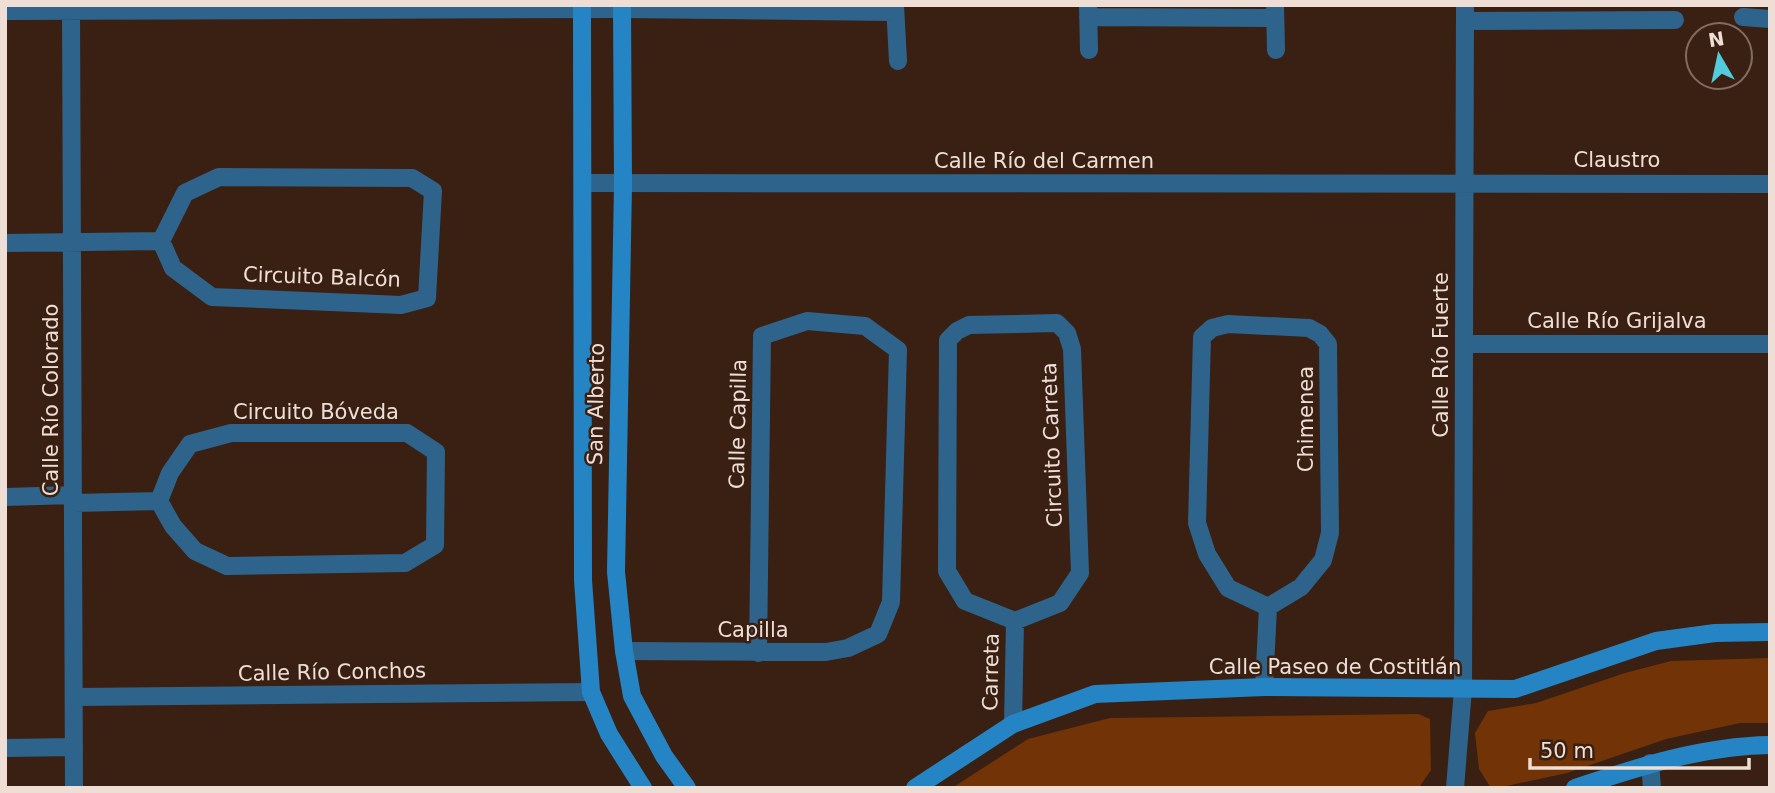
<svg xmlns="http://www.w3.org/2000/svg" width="1775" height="793" viewBox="0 0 1775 793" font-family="'DejaVu Sans',sans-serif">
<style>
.green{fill:#723407}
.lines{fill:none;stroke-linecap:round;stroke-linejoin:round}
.street{stroke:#2e648b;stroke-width:18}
.secondary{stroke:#2585c4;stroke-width:18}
.labels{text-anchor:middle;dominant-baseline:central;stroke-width:5;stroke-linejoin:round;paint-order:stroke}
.street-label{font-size:21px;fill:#efded5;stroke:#392012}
</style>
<rect width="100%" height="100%" fill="#392012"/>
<!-- green -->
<path class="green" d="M1770,658V723H1740L1666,739L1567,773L1497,788H1491L1479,769L1475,733L1488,711L1536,703L1625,673L1671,661Z
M1418,714L1430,719L1431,770L1420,786L952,788L1028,739L1110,718Z"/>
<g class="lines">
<!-- street -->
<path class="street" d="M71,5L74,788
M895,5L898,61
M1088,5L1089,50
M1275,5L1276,50
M5,11L622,9L895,12
M1088,17L1275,18
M1743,17L1770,19
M1465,21L1675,20
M219,177L412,178L433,191L427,298L401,305L212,297L173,268L161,241L185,193Z
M583,183L1770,184
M5,243L161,241
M1057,323L1067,333L1072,349L1080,573L1060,603L1015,621L965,601L947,571L948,340L957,331L969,325Z
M1228,324L1309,328L1320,334L1328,344L1330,533L1323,560L1301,587L1268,607L1228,588L1207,554L1197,523L1202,337L1212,328Z
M1464,344H1770
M231,433H407L436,452L435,545L405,563L227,566L195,551L173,526L159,501L170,473L190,444Z
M5,497L73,495
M74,503L159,501
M624,651L826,652L848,648L878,634L891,602L898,350L865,326L807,321L762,336L758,653
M1264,687L1268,607
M74,697L591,692
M1013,724L1015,621
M5,748L74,747
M1650,763L1652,788
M1455,788L1463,689L1465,5"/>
<!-- secondary -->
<path class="secondary" d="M582,5L583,580L591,692L609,734L643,788
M622,5L623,185L616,572L624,651L632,696L664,756L687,788
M915,788L1013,724L1095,694L1264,687L1515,689L1656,641L1715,633L1770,632
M1575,788C1638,767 1702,746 1770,745"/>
</g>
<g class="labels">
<!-- street labels -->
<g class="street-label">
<text x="1617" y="160">Claustro</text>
<text x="1044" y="161">Calle Río del Carmen</text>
<text transform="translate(322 277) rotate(2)">Circuito Balcón</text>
<text x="1617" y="321">Calle Río Grijalva</text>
<text transform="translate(1441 355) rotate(-90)">Calle Río Fuerte</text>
<text transform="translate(51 400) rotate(-90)">Calle Río Colorado</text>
<text transform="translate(596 404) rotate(-89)">San Alberto</text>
<text x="316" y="412">Circuito Bóveda</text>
<text transform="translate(1306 419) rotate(-90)">Chimenea</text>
<text transform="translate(738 424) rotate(-89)">Calle Capilla</text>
<text transform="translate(1052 445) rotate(-92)">Circuito Carreta</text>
<text x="753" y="630">Capilla</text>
<text x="1335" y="667">Calle Paseo de Costitlán</text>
<text transform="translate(332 672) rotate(-1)">Calle Río Conchos</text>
<text transform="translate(991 672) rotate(-89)">Carreta</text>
</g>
</g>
<!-- border -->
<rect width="1775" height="793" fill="none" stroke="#efded5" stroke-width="14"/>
<!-- north arrow -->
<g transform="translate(1719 56) rotate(351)"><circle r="33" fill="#392012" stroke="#826c60" stroke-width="2"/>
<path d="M0-5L12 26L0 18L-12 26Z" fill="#53cbdb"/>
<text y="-10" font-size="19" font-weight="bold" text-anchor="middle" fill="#efded5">N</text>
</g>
<!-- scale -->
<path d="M1530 758v10h219v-10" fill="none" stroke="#efded5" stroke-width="3.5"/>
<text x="1540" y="758" font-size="21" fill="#efded5" stroke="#392012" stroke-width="5" paint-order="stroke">50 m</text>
</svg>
